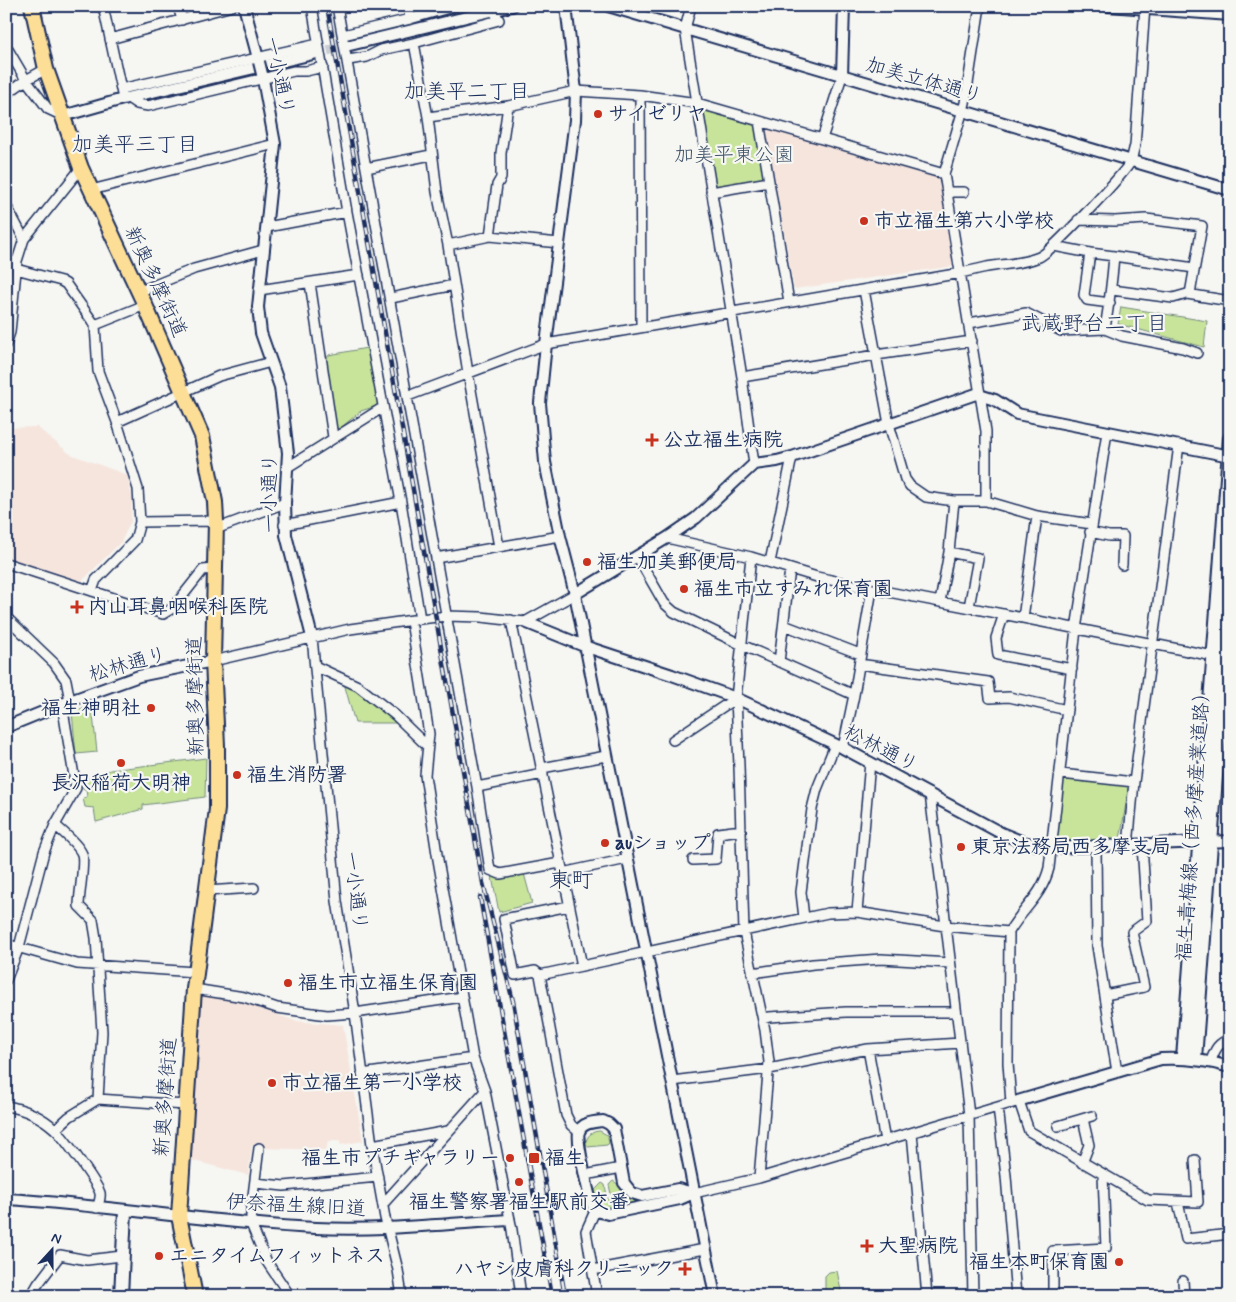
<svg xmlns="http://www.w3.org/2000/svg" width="1236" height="1302" viewBox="0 0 1236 1302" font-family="Mynerve,'Klee One',sans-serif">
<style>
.built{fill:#f6e5dd}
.green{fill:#c8e49b;stroke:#728a7c}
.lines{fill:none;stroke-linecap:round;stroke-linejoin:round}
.tertiary-tunnel{stroke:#caced4;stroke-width:10;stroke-dasharray:10 5;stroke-linecap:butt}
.minor-casing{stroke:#1b2f5e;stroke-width:12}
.tertiary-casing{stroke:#1b2f5e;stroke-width:14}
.secondary-casing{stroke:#1b2f5e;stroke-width:16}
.primary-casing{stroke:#1b2f5e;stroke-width:18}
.minor{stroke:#f6f6f2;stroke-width:9}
.tertiary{stroke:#f6f6f2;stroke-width:10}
.secondary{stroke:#f6f6f2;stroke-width:12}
.primary{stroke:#fcde96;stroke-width:14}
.rail-casing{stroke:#1b2f5e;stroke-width:4.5}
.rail{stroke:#f6f6f2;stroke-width:2.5;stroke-dasharray:8;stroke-linecap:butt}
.tertiary-bridge-casing{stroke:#1b2f5e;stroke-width:14;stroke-linecap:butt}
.tertiary-bridge{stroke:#f6f6f2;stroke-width:10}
.poi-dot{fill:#c8321e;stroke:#f6f6f2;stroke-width:2}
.labels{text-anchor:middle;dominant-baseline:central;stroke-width:4.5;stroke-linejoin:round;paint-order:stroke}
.street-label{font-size:20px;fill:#1b2f5e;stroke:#f6f6f2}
.poi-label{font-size:20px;font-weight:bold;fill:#1b2f5e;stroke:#f6f6f2;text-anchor:start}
.park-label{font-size:20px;fill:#3e536a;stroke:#f6f6f2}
.neighbourhood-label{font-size:21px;fill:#1b2f5e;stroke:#f6f6f2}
.quarter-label{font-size:22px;fill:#1b2f5e;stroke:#f6f6f2}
</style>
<rect width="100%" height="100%" fill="#f6f6f2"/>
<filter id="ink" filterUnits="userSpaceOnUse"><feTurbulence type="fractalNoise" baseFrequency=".02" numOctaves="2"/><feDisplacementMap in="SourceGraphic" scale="10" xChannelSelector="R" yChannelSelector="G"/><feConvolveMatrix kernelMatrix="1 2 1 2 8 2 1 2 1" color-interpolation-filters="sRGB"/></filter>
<g filter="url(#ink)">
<!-- built -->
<path class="built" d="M766,129L939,176L954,266L794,289Z
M37,427L70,454L127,475L132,497L131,521L121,542L82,581L6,557V428Z
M196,990L242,1002L295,1021L343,1025L363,1141L340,1145L341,1141H328L326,1150L263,1148L252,1145L248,1175L187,1159Z"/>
<!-- green -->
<path class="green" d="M700,109L756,126L766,181L713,189Z
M1121,307L1207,321L1204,347L1118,324Z
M367,348L370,350L379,401L376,406L361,411L338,430L335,429L326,359L329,355Z
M344,683L372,699L398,723H355Z
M92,706L97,752L76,754L72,712Z
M206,758L205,797L143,805V809L96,822L94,808L85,807L83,798L87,797L86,789H83V780C92,776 101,775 110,770Z
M1062,777L1129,785L1120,840L1062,842L1056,836Z
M523,870L532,903L499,912L492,877Z
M600,1131L607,1135L609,1143L607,1145L588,1147L586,1144C586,1136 592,1131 600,1131Z
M613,1181C624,1187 619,1197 640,1202L674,1194L676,1196L619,1207L611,1194L609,1185Z
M602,1183L605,1185L607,1196L612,1209C600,1209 595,1201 595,1190Z
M837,1271L842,1296H822L825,1292V1276L829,1272Z"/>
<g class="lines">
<!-- tertiary-tunnel -->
<path class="tertiary-tunnel" d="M313,54L350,45"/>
<defs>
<path id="minor" d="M103,6L122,94
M178,6L182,20
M312,6L347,212L401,502L420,619
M337,6L477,787L490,870L500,874L560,863
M408,6L410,19
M691,6L685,29L742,377L754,464
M980,6L965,103L944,174L986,431V501
M343,35L410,19L456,6
M110,39L232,6
M414,43L428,117L437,192L448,245L468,373L499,547
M6,46L26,80L48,109L63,116
M348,60L367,57L381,50L414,43L499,20L491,6
M121,89L318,44
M6,94L26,80L46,69
M640,95L641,327
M128,98L137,104L148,106L294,71H306L323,67
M428,117L508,106L576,91L640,95L697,103L944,174
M759,121L789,302
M822,139L842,76
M366,168L431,155
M91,190L275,144
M711,192L769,182
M947,192H964
M6,205L24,239
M1078,220L1115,221L1146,219L1202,226L1190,294
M267,227L347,212
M490,236L497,185L501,178V153L508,106
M448,245L490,236L559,243
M1054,246L1090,253
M1114,256L1194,268
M6,262L17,261
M16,269L61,281L66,284L95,325L98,371L117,422L138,489L140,522L135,540L96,580L92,591
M310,283L333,437
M259,290L359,275
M864,290L889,424L905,479L910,486L926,497L954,501H986L1037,516L1092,524
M1112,290L1173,298L1187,294L1230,301
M138,292L194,269L263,250
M391,298L454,285
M969,323L1026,313L1061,331L1105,329L1122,336L1183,348L1197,353
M95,325L145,305
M1105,329C1109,304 1112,281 1114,256L1090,253L1084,295L1087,300L1110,303
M6,344L10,332L17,261L24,239L81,168
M742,377L876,355L972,341
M408,396L546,344L961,273C969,271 978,269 987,267C1004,264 1023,264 1039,257C1050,253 1125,173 1131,161C1133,156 1133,150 1135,146L1145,6
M117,422L219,376L271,362
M288,467L382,408
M140,522L216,521
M284,525L401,502
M216,529L285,503
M1090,532L1109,536H1123L1122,565
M667,538L751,557L817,577L873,589L1023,618L1213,656
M949,552L978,558L969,607
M637,556L664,603L674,612L742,645L854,695
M751,557L736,698L739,766L744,932L765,1030L769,1062L759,1178
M436,558L560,536
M770,562L792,457
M6,563L163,614L173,608L203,570L215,569
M940,602L949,552L954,501
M1004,614L996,638L998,655L1072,669
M6,617L54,663L66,680L70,701
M1023,618L1037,516
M511,620L582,966
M411,621L429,734L425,775L437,854L473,1058L485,1091L512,1230L521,1296
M784,625L860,654
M312,637L337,901L355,1013L372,1145L385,1218L398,1270L402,1296
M213,661L350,629L420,619L446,616L481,617L525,622L575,594
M779,662L790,569
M859,664L988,682L990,698L1009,697L1067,710
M315,666L358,686L395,715L427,746
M673,740L736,698
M843,748L854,695L872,589
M542,768L606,756
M1061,774L1134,782
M477,787L543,774
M930,794L969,1115L973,1296
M55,825C63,832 78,844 82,854C85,863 79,893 79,906L93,920L96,938L102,1032L98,1099
M1128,846L1134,782L1179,445
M1096,847L1097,946L1117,1072
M693,860L716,859L718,833L741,830
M562,873L627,859
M206,891L254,888
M857,912L870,762
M804,918L801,892L812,809L817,789L835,745
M6,944L77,964L195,972
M752,973L813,964L881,959L950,963
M540,975L535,971L515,975L504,919L569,906
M6,980L19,947L44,852L55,825L76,788L62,704
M194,989L244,997L277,1008L327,1015L355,1013L462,997
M1105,995L1144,987L1132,932L1147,921L1142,845
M763,1019L769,1017L846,1012H956
M868,1049L885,1141
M1211,1061C1215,1049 1218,1043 1230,1039
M362,1074L473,1058
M672,1081L769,1069L868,1049L960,1043
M1019,1101L1029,1131L1148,1200L1198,1202L1195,1160
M6,1106C24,1109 42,1117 55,1129C63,1136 97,1183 100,1193C101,1198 99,1203 97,1208
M998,1107L1006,1176L1016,1296
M1058,1126L1092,1116
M56,1129L69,1117L98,1099L185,1105
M579,1132L571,1125L566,1115L540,975L828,913L857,912L945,926L1009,932
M912,1133L927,1296
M372,1145L448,1131
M259,1148L251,1211V1224L267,1262L290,1296
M1082,1163L1089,1145L1083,1119
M585,1175L621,1168
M255,1183L284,1186L378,1177
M694,1193L759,1178L1011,1103L1008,1063L1009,932C1023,908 1042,896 1049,868L1076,629L1107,432
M1178,1202L1186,1239L1230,1234
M383,1204L485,1091
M595,1211L586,1231L597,1296
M593,1270L705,1249
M1183,1281L1184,1296
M31,1296L38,1284L60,1255L87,1260L122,1256
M1053,1296V1251L1106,1248L1103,1175"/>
<path id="tertiary" d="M244,6L259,62
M566,6L576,91L575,120L546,344L540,403L545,462L560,536L575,594L715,1296
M608,6L1230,190
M1108,6L1230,15
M350,45L512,6
M262,74L275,144L258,307L261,333L280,387L288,453L285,503L286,535L312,637
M842,76L844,6
M63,116L123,99L313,54
M575,594L667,538L696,518L754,464L777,461L792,457L976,394L995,400L1017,414L1230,456
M525,622L584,646L672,675L736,698L843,748L1001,833L1023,842L1051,848L1230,841
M6,727L70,701L139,676L213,661
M1011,1103L1161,1059C1186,1058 1206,1060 1230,1067
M603,1121L609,1124L614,1129L624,1183L632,1193L642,1196L678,1189L694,1193L680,1199L608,1214L595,1211C590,1204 576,1139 579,1132C582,1122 595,1122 603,1121Z
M6,1199C110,1205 212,1223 316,1228C380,1231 445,1224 509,1220
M647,1296H664"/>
<path id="secondary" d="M1183,1058L1230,438
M1195,1059L1230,589
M121,1296L125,1211"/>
<path id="primary" d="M32,6L46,69L81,168L145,305L202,436L215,502L216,521L213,661L217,746V809L194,989L179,1216L195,1296"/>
</defs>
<!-- minor casing -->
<use href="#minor" class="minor-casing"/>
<!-- tertiary casing -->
<use href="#tertiary" class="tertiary-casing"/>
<!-- secondary casing -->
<use href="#secondary" class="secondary-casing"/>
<!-- primary casing -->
<use href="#primary" class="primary-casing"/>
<!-- minor -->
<use href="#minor" class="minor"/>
<!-- tertiary -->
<use href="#tertiary" class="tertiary"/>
<!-- secondary -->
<use href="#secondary" class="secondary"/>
<!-- primary -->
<use href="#primary" class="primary"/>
<defs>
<path id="rail" d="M327,6L483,883L513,1001L565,1296
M480,897L552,1296"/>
</defs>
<!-- rail casing -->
<use href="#rail" class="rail-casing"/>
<!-- rail -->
<use href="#rail" class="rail"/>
<defs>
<path id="tertiary-bridge" d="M259,62L262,74"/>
</defs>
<!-- tertiary-bridge casing -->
<use href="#tertiary-bridge" class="tertiary-bridge-casing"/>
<!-- tertiary-bridge -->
<use href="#tertiary-bridge" class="tertiary-bridge"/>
</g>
</g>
<!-- markers -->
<g class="poi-dot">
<circle cx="598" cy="114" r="5"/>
<circle cx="864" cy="221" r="5"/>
<path d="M649.5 432.5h5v5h5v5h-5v5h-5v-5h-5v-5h5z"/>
<circle cx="587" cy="562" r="5"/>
<circle cx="684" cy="589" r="5"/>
<path d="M74.5 599.5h5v5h5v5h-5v5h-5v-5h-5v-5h5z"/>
<circle cx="151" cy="708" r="5"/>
<circle cx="121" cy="763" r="5"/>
<circle cx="237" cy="775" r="5"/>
<circle cx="605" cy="843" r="5"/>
<circle cx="961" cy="847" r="5"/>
<circle cx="288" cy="983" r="5"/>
<circle cx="272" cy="1083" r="5"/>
<circle cx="510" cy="1158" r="5"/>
<rect x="528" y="1152" width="12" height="12" rx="2.5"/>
<circle cx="519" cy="1182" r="5"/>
<path d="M864.5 1238.5h5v5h5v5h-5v5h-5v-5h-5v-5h5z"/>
<circle cx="159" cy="1256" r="5"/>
<circle cx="1119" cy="1262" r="5"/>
<path d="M682.5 1261.5h5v5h5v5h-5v5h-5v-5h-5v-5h5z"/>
</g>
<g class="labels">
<!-- street labels -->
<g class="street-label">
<text transform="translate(279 76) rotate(78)">一小通り</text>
<text transform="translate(924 81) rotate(16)">加美立体通り</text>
<text transform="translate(155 282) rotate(65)">新奥多摩街道</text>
<text transform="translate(270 493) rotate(-90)">一小通り</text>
<text transform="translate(128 665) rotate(-16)">松林通り</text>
<text transform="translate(196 696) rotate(-91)">新奥多摩街道</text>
<text transform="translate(881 749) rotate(27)">松林通り</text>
<text transform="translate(1194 822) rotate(-86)">福生青梅線（西多摩産業道路）</text>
<text transform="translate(355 891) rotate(83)">一小通り</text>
<text transform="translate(166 1097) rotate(-86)">新奥多摩街道</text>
<text transform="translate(296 1206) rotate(3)">伊奈福生線旧道</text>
</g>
<!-- poi labels -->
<g class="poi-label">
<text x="608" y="114">サイゼリヤ</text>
<text x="874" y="221">市立福生第六小学校</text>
<text x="663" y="440">公立福生病院</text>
<text x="597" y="562">福生加美郵便局</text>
<text x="694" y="589">福生市立すみれ保育園</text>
<text x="88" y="607">内山耳鼻咽喉科医院</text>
<text x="141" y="708" text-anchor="end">福生神明社</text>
<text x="247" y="775">福生消防署</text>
<text x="121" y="783" text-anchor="middle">長沢稲荷大明神</text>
<text x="615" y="843">auショップ</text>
<text x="971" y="847">東京法務局西多摩支局</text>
<text x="298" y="983">福生市立福生保育園</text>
<text x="282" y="1083">市立福生第一小学校</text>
<text x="500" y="1158" text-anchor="end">福生市プチギャラリー</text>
<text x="545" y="1158">福生</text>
<text x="519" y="1202" text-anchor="middle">福生警察署福生駅前交番</text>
<text x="878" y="1246">大聖病院</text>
<text x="169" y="1256">エニタイムフィットネス</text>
<text x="1109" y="1262" text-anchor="end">福生本町保育園</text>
<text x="674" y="1269" text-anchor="end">ハヤシ皮膚科クリニック</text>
</g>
<!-- park labels -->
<g class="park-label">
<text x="734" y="155">加美平東公園</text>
</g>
<!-- neighbourhood labels -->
<g class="neighbourhood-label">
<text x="467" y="92">加美平二丁目</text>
<text x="135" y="145">加美平三丁目</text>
<text x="1094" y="324">武蔵野台二丁目</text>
</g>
<!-- quarter labels -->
<g class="quarter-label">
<text x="571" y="881">東町</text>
</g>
</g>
<!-- margin -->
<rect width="1236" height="1302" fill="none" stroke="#f6f6f2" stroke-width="25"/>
<rect x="12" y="12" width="1211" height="1277" fill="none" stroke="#1b2f5e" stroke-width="2" filter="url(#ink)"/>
<!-- north arrow -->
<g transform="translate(52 1250) rotate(21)" stroke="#f6f6f2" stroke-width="4" paint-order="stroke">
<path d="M0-4L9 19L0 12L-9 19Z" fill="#1b2f5e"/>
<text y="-8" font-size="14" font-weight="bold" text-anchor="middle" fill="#1b2f5e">N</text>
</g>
</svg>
